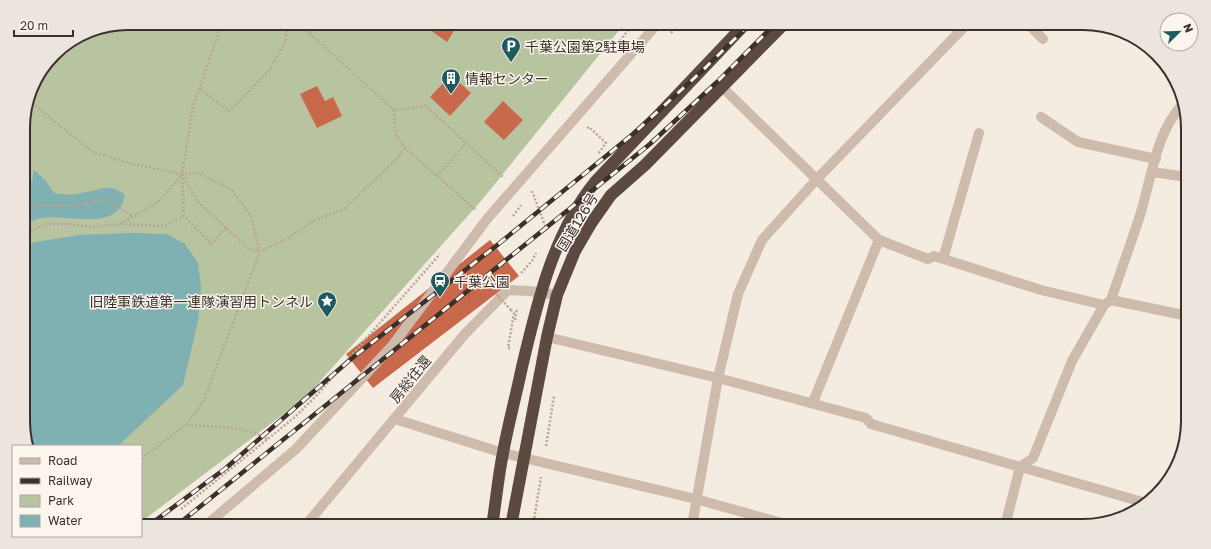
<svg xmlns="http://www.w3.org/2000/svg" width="1211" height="549" viewBox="0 0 1211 549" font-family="'Golos Text','Noto Sans JP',sans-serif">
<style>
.green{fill:#b8c4a0}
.water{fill:#7fb0b2}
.building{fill:#c8694b}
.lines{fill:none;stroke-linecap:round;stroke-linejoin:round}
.path{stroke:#b9a596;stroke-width:2.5;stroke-dasharray:2 2;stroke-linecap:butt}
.minor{stroke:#cdbbac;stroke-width:10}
.highway{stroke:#5c4a42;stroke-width:12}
.rail-casing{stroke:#3b302b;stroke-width:4.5}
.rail{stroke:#fbf5ee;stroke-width:3;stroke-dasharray:9;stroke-linecap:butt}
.path-bridge{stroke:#b9a596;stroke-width:2.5;stroke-dasharray:2 2;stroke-linecap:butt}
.labels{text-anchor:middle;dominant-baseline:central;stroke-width:3;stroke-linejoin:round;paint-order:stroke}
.poi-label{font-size:14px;fill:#3b302b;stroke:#fbf5ee;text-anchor:start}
.street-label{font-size:14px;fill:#3b302b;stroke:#fbf5ee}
.rim{fill:none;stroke:#3b302b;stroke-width:2}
</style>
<rect width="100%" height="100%" fill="#f4ebe1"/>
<!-- green -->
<path class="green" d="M128,23H625L481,201L306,397L141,522V446H28L24,435L23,121L34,82L59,49L88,31Z"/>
<!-- water -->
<path class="water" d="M34,170L45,180L54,193C66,195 75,195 86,192C104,189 108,182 125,195C117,234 68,213 41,218C35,219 29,223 23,225V190L32,181Z
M130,233L167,234L185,244L198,263L201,288L198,321L183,385L118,446H28L24,435V244L79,235Z"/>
<!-- building -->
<path class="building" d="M420,23H459L447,42Z
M451,75L471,93L450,116L430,97Z
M317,86L325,101L333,97L342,116L317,128L300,94Z
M503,101L523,120L504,140L484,122Z
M23,155L29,168L23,185Z
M490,240L519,276L373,388L346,354Z"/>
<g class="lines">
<!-- path -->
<path class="path" d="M298,23L394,110L426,106L504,178
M309,33L322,23
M671,33L680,23
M615,47L634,23
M200,89L229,111L268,72L285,43L288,23
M29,101L93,152L136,165L182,174L199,173L232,190L251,216L260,252L203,402L186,425L141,459
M394,110L395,133L405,148L476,210
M587,128L589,127L606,143L598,154
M182,174L197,201L248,248L260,252L290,237L316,219L343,210L395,161L405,148
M437,176L466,143
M532,191L547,231
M23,195L34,206H74L108,200L132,216
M184,216L182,174L193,106L218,35L220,23
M513,216L521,205
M121,224L163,226L184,216L211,244L226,228
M23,234L46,224H67L94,227L120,224L158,202L182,175
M521,273L532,261L536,253
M515,320L517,308
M510,348H508L514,313L511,310
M187,425C213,427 244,425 267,439
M546,446L554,396
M181,509L295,417L317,395L440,254
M533,526L541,477"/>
<!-- minor -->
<path class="minor" d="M1027,23L1043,39
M722,87L879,240L928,259L934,256L1041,290L1104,305
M1041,117L1078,142L1156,159
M1152,172L1187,177
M943,259L979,133
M1111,300L1188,316
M547,337L718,378L866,418L871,424L1146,503
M813,402L879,240
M395,419L503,453L696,499L792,526
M205,526L296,449L392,346L487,219L658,23
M305,526L464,335L508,290L529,291L557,295
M692,526L718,378L738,294L762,240L816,180L968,23
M1005,526L1020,467L1033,458L1072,361L1104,305L1111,300C1121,270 1132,241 1141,212C1152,176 1156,132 1183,104"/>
<!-- highway -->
<path class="highway" d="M492,526C496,502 498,477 503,453C508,425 516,396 522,367C537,303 553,234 595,182L746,23
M511,526L547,337L557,295L575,251L592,222L611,195L645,165L785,23"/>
<defs>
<path id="rail" d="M148,526L226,468L351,359L496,246L633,134L702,71L751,23
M176,526L650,144L717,82L776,23"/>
</defs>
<!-- rail casing -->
<use href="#rail" class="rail-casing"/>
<!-- rail -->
<use href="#rail" class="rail"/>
<!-- path-bridge -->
<path class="path-bridge" d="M496,294L511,310"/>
</g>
<!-- icons -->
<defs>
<symbol id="parking-pin" viewBox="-11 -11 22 30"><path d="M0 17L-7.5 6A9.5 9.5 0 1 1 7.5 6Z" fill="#1f5a5e" stroke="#fbf5ee"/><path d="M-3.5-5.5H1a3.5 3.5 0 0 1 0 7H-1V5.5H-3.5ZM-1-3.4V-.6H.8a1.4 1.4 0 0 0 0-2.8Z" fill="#fff"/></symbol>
<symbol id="building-pin" viewBox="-11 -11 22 30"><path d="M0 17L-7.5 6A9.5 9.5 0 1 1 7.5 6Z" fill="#1f5a5e" stroke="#fbf5ee"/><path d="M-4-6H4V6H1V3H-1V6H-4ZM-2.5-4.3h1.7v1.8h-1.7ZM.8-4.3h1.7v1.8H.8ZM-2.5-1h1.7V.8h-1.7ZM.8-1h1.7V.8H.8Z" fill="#fff"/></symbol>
<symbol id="station-pin" viewBox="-11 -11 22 30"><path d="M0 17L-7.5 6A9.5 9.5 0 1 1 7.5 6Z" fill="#1f5a5e" stroke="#fbf5ee"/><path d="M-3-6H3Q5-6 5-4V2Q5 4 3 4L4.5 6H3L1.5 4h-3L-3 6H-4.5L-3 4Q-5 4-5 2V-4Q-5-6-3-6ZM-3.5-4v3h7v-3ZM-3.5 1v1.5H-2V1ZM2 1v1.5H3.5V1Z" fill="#fff"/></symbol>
<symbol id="sight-pin" viewBox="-11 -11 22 30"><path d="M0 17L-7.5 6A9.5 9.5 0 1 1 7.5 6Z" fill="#1f5a5e" stroke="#fbf5ee"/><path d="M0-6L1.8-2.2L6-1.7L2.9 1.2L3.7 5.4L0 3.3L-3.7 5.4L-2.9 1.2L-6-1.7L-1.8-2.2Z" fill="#fff"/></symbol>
</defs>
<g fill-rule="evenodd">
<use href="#parking-pin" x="500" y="35" width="22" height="30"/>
<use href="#building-pin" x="440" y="67" width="22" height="30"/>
<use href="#station-pin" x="429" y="270" width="22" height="30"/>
<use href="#sight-pin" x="316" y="290" width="22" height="30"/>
</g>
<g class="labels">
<!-- poi labels -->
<g class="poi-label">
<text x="525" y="46">千葉公園第2駐車場</text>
<text x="465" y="78">情報センター</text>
<text x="454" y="281">千葉公園</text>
<text x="313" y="301" text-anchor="end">旧陸軍鉄道第一連隊演習用トンネル</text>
</g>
<!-- street labels -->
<g class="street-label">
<text transform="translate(577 222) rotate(-59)">国道126号</text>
<text transform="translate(410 379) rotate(-51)">房総往還</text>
</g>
</g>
<!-- crop -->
<path d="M0 0H1211V549H0ZM128 30H1083A98 98 0 0 1 1181 128V421A98 98 0 0 1 1083 519H128A98 98 0 0 1 30 421V128A98 98 0 0 1 128 30Z" fill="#ece5de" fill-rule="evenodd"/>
<path class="rim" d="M128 30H1083A98 98 0 0 1 1181 128V421A98 98 0 0 1 1083 519H128A98 98 0 0 1 30 421V128A98 98 0 0 1 128 30Z"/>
<!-- legend -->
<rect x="12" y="445" width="130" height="92" fill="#fbf5ee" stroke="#aea6a0"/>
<rect x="20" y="458" width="20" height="6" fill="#cdbbac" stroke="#aea6a0"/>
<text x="48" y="465" font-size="12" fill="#3b302b">Road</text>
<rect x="20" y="478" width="20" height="6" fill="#3b302b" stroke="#aea6a0"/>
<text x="48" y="485" font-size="12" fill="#3b302b">Railway</text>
<rect x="20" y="495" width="20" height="12" fill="#b8c4a0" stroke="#aea6a0"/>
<text x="48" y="505" font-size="12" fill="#3b302b">Park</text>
<rect x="20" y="515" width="20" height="12" fill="#7fb0b2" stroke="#aea6a0"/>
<text x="48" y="525" font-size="12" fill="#3b302b">Water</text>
<!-- north arrow -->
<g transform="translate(1179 32) rotate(67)"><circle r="19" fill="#fbf5ee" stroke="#aea6a0"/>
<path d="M0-3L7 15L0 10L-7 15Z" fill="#1f5a5e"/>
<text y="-6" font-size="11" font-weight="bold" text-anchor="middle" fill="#3b302b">N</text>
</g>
<!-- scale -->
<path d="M14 30v6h59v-6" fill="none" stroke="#3b302b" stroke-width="2"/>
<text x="20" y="30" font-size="12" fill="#3b302b" stroke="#fbf5ee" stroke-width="3" paint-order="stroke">20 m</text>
</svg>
